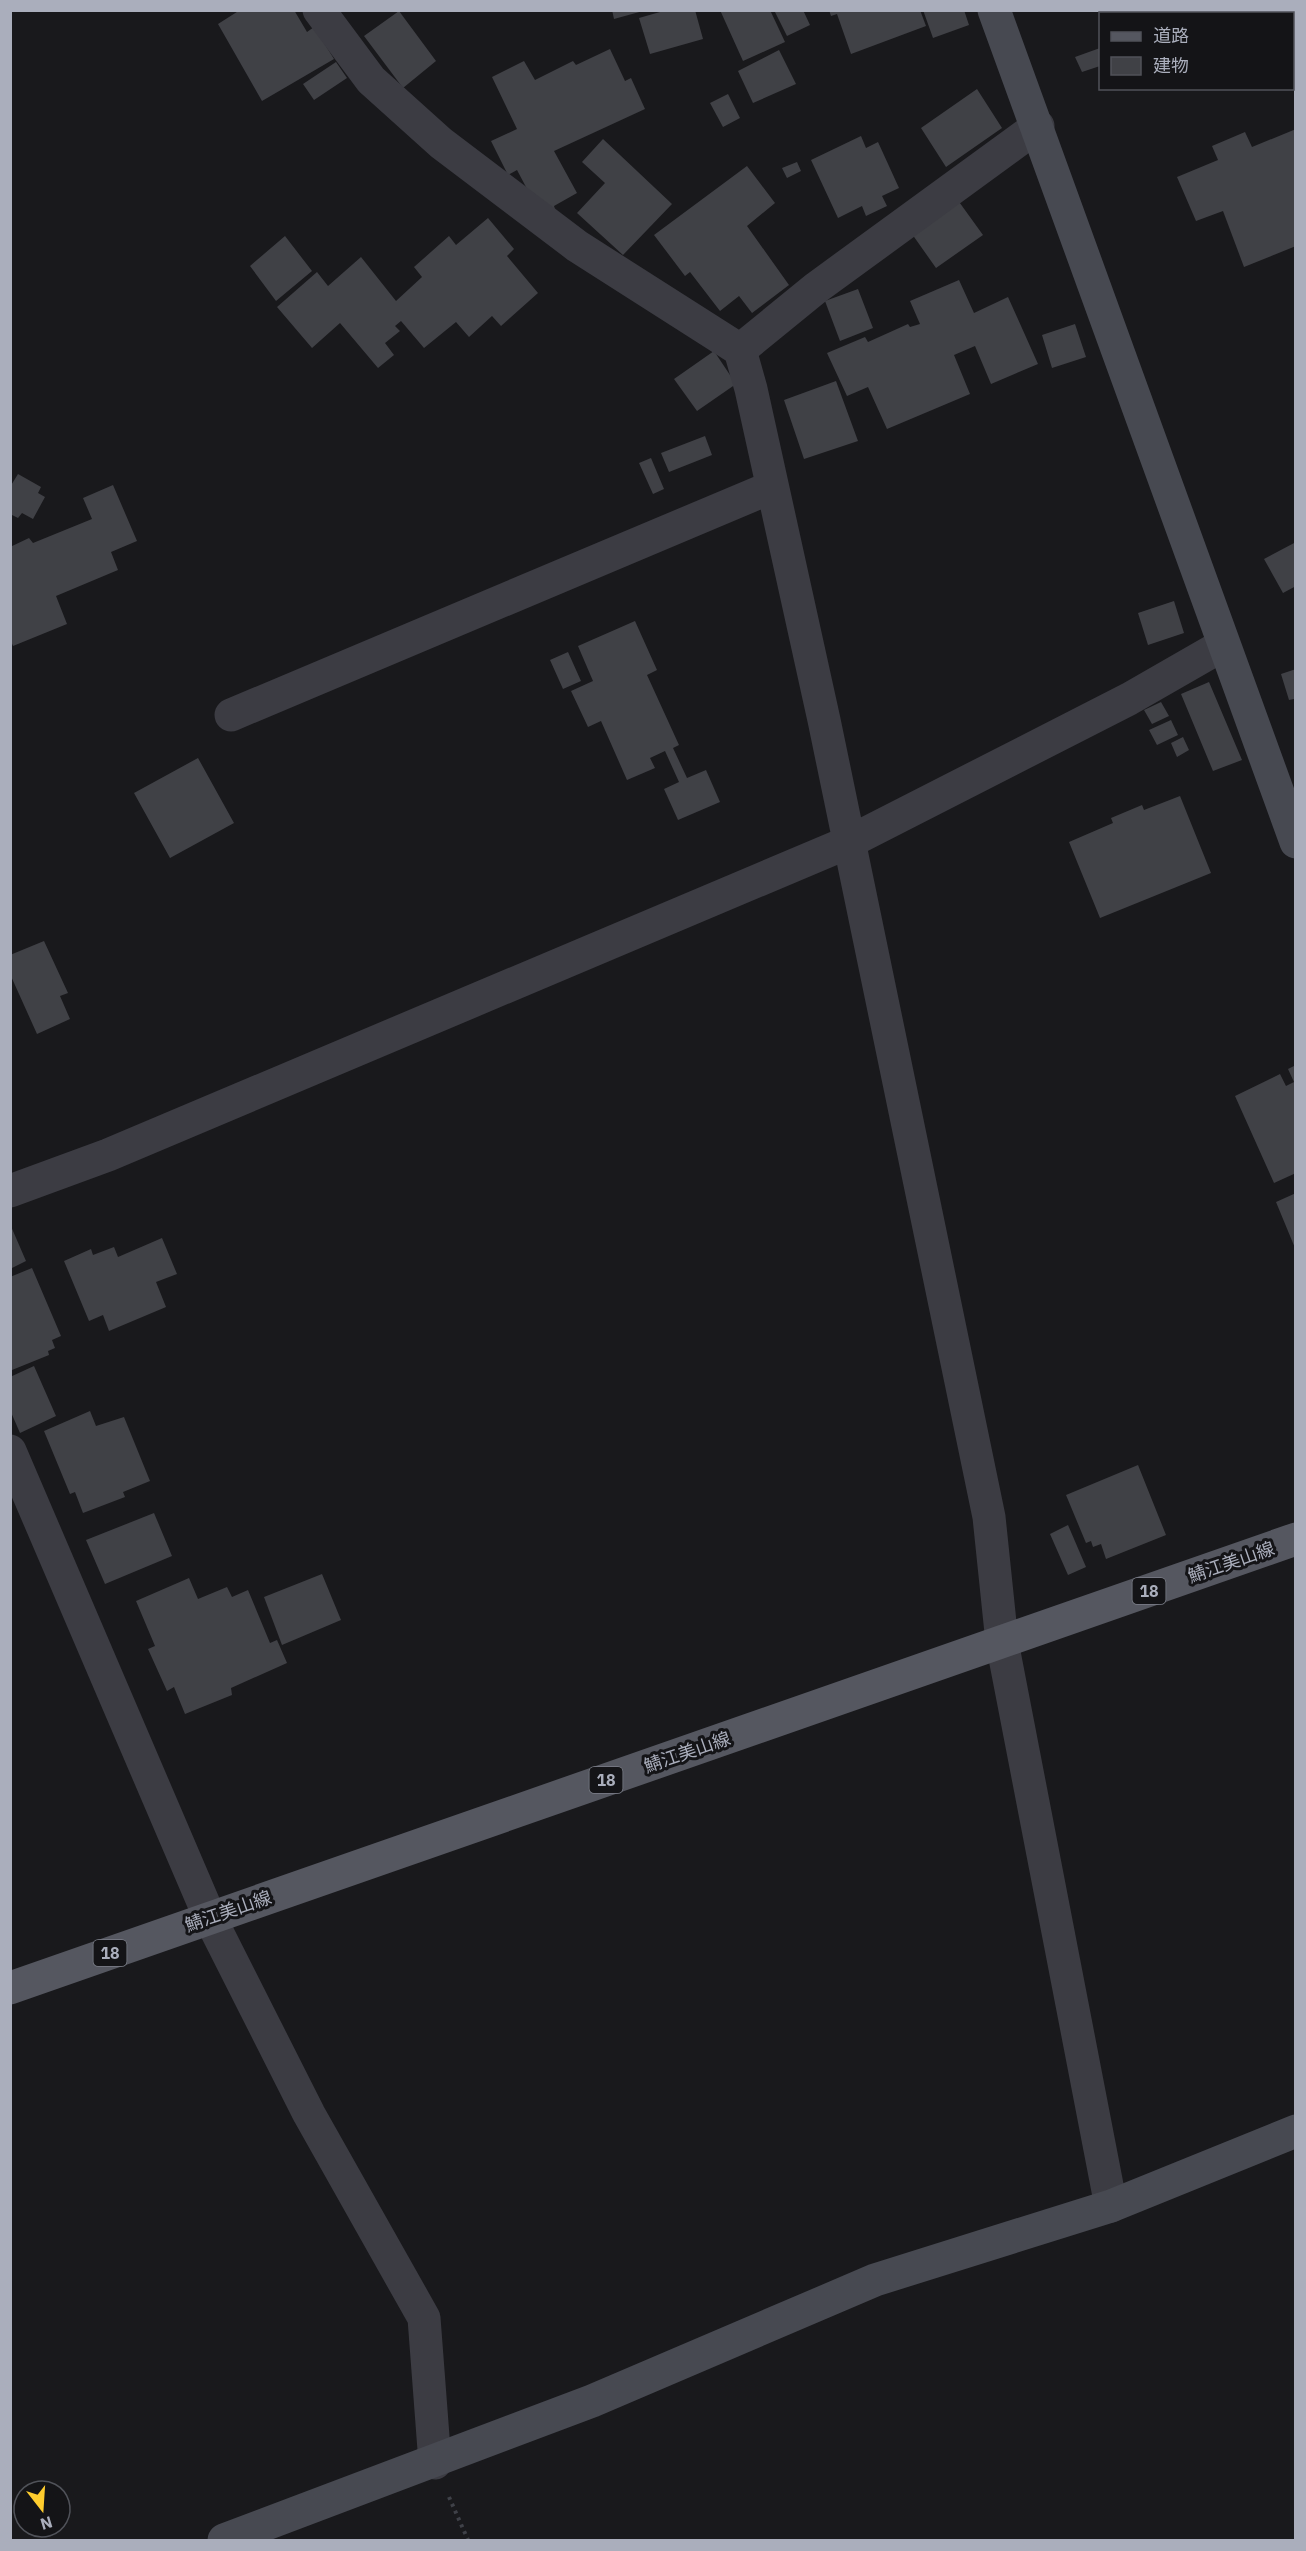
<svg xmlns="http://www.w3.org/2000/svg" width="1306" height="2551" viewBox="0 0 1306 2551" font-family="'IBM Plex Sans','Noto Sans JP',sans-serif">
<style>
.building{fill:#404146}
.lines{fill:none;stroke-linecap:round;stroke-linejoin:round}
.path{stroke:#3f4148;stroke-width:4;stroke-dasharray:3 4.5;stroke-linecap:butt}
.street{stroke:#3c3c43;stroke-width:33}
.secondary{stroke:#474951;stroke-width:33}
.primary{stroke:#555760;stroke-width:33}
.labels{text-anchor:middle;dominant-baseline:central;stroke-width:6;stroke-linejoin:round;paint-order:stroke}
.shield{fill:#141417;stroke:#7d808a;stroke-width:1.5}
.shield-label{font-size:16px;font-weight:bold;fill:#aaaebc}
.street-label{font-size:18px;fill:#aaaebc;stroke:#141417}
</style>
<rect width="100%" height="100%" fill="#19191c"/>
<!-- building -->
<path class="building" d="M240,10H294L307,32L314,27L334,59L262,101L218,24Z
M612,10H643V11L614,19Z
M667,10H695L703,39L650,54L639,18Z
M720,10H770L785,42L743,61Z
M774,10H803L810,25L787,36Z
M829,10H920L926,26L851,54L837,14L831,16Z
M923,10H964L969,25L933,38Z
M399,11L436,61L403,88L364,36Z
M1100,48V66L1082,72L1075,57Z
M610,49L625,81L631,78L645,109L554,151L577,193L554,206L555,209L535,204L517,170L508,175L491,141L517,129L492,77L524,61L535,80L573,61L576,65Z
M779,50L796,84L753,103L738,71Z
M336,62L347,78L314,100L303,84Z
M977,89L1002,128L946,167L921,128Z
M728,94L740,118L723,127L710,103Z
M1296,129V246L1244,267L1223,211L1196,221L1177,177L1218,160L1212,146L1245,132L1252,147Z
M861,136L866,148L878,142L899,188L882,196L887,206L866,216L862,206L838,218L811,160Z
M603,139L672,204L623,255L577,213L605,183L582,162Z
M797,162L801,171L787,178L782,168Z
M747,166L775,203L747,226L789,285L752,313L739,296L720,311L690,272L685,276L654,235Z
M957,199L983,235L936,268L912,234Z
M488,218L514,249L507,256L538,293L501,326L492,316L469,337L456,322L424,348L401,321L395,326L400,331L385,343L394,355L378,368L340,323L312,348L277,307L317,272L328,286L361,257L396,301L422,277L414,267L449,236L456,245Z
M285,236L312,271L276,301L250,266Z
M959,280L974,313L1008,297L1038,364L991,384L975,346L954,355L970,394L887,429L868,387L847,396L827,353L865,337L868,342L908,324L910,327L920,324L910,301Z
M858,289L873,328L840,341L825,301Z
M1075,324L1086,357L1052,368L1042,335Z
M714,351L736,384L697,411L674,379Z
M836,381L858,441L804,459L784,400Z
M705,436L712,455L669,472L661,453Z
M651,458L664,489L653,494L639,463Z
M18,474L41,487L38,493L45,497L33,519L22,513L18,518L10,514V487Z
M113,485L137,541L111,552L118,570L56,596L67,624L13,646L10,639V547L29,538L33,543L92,519L83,498Z
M1296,542V586L1283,593L1264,559Z
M1174,601L1184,633L1148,645L1138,613Z
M635,621L657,670L647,675L679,745L673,748L687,778L706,770L720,802L678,820L664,789L679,782L665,751L650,758L655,768L627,780L601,721L588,727L571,691L593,681L578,646Z
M568,652L581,681L563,689L550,660Z
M1296,669V703H1295L1294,699L1289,700L1281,674Z
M1209,682L1242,760L1213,771L1181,694Z
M1161,702L1169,716L1152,724L1144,710Z
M1171,720L1178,735L1157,745L1149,730Z
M1183,737L1189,750L1177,757L1171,743Z
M198,758L234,823L170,858L134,793Z
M1180,796L1211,873L1100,918L1069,842L1113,823L1111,818L1142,805L1144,810Z
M44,941L68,993L60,996L70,1019L37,1034L10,974V955Z
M1296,1065V1173L1274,1183L1235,1096L1280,1074L1286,1086L1294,1082L1288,1069Z
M1296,1193V1248H1295L1276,1202Z
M10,1224L26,1261L10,1269Z
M162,1238L177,1274L156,1282L166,1307L109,1331L103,1315L89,1321L64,1261L91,1249L93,1255L114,1247L118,1257Z
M32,1268L61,1336L52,1340L55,1348L48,1351L49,1355L12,1370L10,1277Z
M34,1366L56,1416L20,1433L10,1410V1377Z
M90,1411L96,1426L124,1417L150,1481L123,1492L125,1497L83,1513L75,1492L70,1494L44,1431Z
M1138,1465L1166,1535L1106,1559L1101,1544L1093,1547L1091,1541L1086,1543L1066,1495Z
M154,1513L172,1556L105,1584L86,1540Z
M1068,1525L1086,1567L1068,1575L1050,1534Z
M322,1574L341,1620L282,1645L264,1597Z
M189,1578L198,1599L227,1587L232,1597L248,1590L270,1643L277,1640L287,1663L231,1688L232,1695L185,1714L174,1687L167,1691L148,1649L155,1646L136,1601Z"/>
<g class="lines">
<!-- path -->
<path class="path" d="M449,2497L468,2540"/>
<!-- street -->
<path class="street" d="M319,10L371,80L441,143L577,246L740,350L751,389L824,720L989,1517L1002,1642L1111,2206
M740,350L816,288L1038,126
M231,715L772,487
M10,1191L108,1155L849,842L1129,699L1223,645
M10,1451L210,1918L309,2114L424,2318L435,2463"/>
<!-- secondary -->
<path class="secondary" d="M994,10L1296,842
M224,2540L592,2401L875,2280L1111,2206L1296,2131"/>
<!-- primary -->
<path class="primary" d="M10,1988L1296,1539"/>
</g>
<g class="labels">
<!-- shield labels -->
<g class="shield">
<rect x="1132.5" y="1578" width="33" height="26" rx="4.5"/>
<rect x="589.5" y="1767" width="33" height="26" rx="4.5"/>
<rect x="93.5" y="1940" width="33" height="26" rx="4.5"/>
</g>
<g class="shield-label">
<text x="1149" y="1591">18</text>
<text x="606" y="1780">18</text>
<text x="110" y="1953">18</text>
</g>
<!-- street labels -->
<g class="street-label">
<text transform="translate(1231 1562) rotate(-19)">鯖江美山線</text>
<text transform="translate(687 1752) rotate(-19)">鯖江美山線</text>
<text transform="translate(228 1911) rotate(-19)">鯖江美山線</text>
</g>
</g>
<!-- border -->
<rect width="1306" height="2551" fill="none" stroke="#aaaebc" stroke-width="24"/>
<!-- legend -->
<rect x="1099" y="12" width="195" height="78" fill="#141417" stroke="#505259" stroke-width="1.5"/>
<rect x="1111" y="32" width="30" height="9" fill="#555760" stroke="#505259" stroke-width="1.5"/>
<text x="1153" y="42" font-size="18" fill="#aaaebc">道路</text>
<rect x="1111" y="57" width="30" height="18" fill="#404146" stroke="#505259" stroke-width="1.5"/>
<text x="1153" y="72" font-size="18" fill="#aaaebc">建物</text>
<!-- north arrow -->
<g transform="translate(42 2509) rotate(163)"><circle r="28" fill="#141417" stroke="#505259" stroke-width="1.5"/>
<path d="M0-4.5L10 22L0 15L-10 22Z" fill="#ffcd2e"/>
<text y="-9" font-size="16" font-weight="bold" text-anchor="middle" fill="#aaaebc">N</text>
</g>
</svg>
